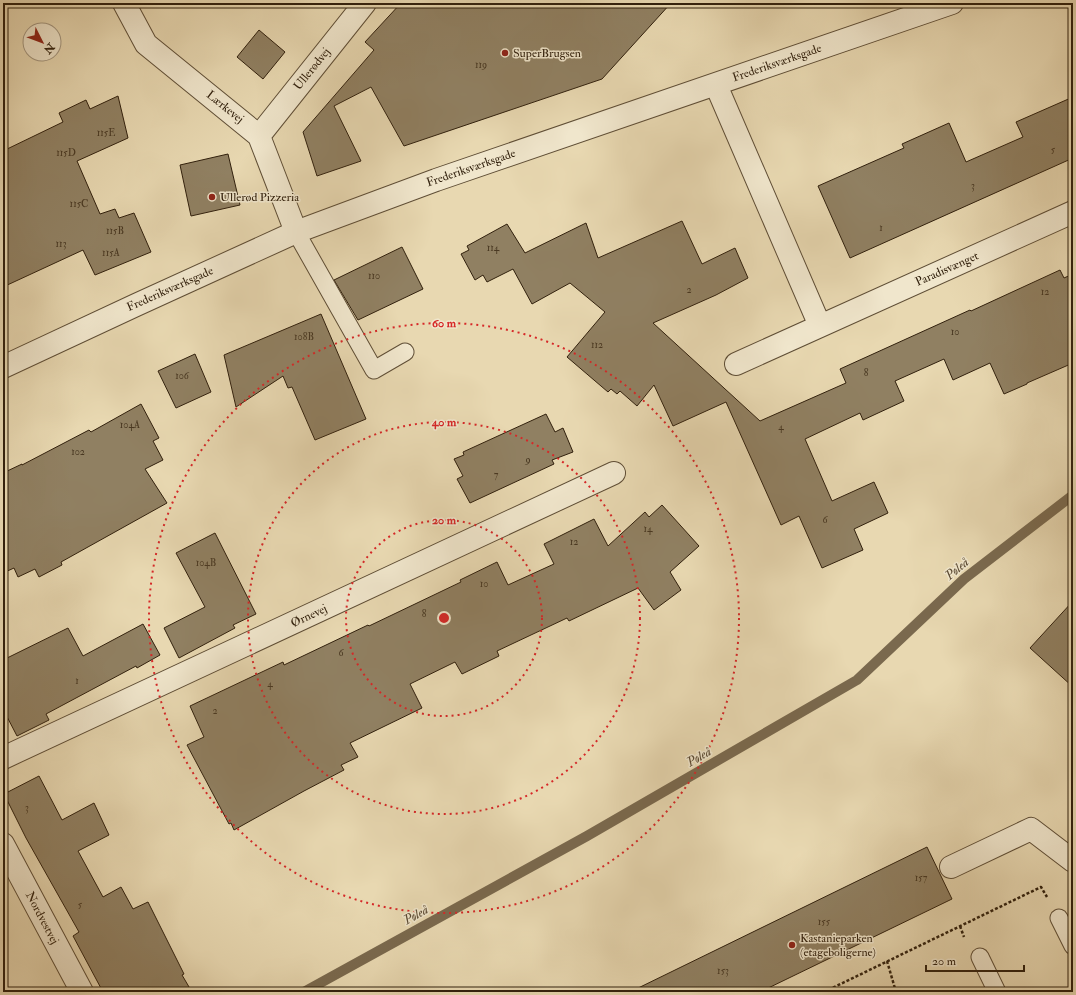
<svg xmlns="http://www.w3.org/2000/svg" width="1076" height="995" viewBox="0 0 1076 995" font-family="'IM FELL Double Pica',serif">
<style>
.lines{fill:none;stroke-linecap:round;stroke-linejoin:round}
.stream{stroke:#7a694e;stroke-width:10}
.building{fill:#908062;stroke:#31200d}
.service-casing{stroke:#5f4e36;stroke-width:19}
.minor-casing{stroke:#5f4e36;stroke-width:24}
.tertiary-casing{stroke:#5f4e36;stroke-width:24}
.path{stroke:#31200d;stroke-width:2.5;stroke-dasharray:3 2;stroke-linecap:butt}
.service{stroke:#f0e6cc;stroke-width:17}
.minor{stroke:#f0e6cc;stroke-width:22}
.tertiary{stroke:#f0e6cc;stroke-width:22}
.ring{fill:none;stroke:#d62828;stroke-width:2;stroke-dasharray:2 4}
.poi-dot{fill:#8f2418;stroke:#f0e6cc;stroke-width:1.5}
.labels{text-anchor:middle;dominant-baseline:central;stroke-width:3;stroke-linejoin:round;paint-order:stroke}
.number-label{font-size:10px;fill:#493822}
.poi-label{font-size:12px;fill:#31200d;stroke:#f0e6cc;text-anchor:start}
.street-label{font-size:12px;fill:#31200d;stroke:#f0e6cc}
.water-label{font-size:13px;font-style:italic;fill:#5b4a33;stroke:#f0e6cc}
.centre{fill:#d62828;stroke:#f0e6cc;stroke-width:2}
.ring-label{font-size:12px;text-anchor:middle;font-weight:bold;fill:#d62828;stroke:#f0e6cc;stroke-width:3;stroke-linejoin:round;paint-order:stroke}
</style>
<rect width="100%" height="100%" fill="#e8d8b1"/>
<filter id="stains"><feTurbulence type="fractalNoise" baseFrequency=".005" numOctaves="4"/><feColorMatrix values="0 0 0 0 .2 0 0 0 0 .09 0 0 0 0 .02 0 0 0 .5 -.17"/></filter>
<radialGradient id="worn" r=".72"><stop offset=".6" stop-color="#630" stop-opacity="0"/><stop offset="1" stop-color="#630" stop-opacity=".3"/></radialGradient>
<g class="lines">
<!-- stream -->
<path class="stream" d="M304,992L587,836L857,680L964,579L1073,495"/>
</g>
<!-- building -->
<path class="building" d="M401,3H671L602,79L404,146L371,87L334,106L361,161L317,176L303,132L374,50L365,42Z
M259,30L285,52L263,79L237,57Z
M118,96L128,138L77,161L100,214L115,209L119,218L134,213L151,252L95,275L83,250L3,287V151L63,122L59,113L86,100L90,109Z
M1073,97V158L850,258L818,186L904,148L902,144L949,123L966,162L1023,137L1016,122Z
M228,154L240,205L191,216L180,165Z
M682,221L702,264L735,248L748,278L716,295L653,323L760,421L846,383L840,369L970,310L971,311L1060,270L1064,278L1073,274V363L1027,383V384L1004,394L990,363L953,380L944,359L895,381L904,401L863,420L860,413L805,439L832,501L874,482L888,513L854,529L863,550L822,568L799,516L781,525L726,402L673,426L654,385L637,406L620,391L617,394L611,389L608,392L567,357L605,312L570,283L532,304L513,269L487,282L483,275L475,280L461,254L469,250L467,246L507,224L525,253L586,223L598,258Z
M402,247L423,289L358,320L334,280Z
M321,314L366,419L315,440L292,387L288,388L283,376L236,407L224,355Z
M195,354L211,392L176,408L158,371Z
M141,404L159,438L153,441L163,460L145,469L167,503L61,562L62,565L39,577L35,569L18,577L14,568L3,573V473L22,464V465L89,430L91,432Z
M546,414L555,432L563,428L573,452L552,460L554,464L470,503L457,479L463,476L454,459L464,455L463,452Z
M662,505L699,546L670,572L681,590L654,610L638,588L569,621L567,618L497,651L499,656L462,674L455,662L410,684L422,708L350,743L358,757L341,765L344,770L304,791L234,830L231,823L229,824L187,745L204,737L190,706L283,662L284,665L368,625L369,626L461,582L460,580L497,562L508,585L554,564L544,544L594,519L608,546L645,512L649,517Z
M215,533L256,614L233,625L235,628L179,658L164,628L205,607L176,553Z
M1073,601V687L1030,648Z
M143,624L160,655L137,668L136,666L46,714L49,720L17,736L3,709V660L68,628L83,656Z
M39,776L62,820L94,803L109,835L78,851L103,897L121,887L133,909L148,902L184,974L182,975L192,992H103L73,936L79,932L26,838L4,794Z
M927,847L952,899L760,992H630Z"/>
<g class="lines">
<defs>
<path id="service" d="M296,232L374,370L405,352
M1059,918L1073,946
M980,957L997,992"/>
<path id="minor" d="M124,3L146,44L259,136L296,232
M716,85L820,326
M259,136L365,3
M736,364L1073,212
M3,758L614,473
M3,844L82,992
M951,867L1031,829L1073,861"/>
<path id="tertiary" d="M3,367L136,305L296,232L436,180L952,3"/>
</defs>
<!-- service casing -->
<use href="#service" class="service-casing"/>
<!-- minor casing -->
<use href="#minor" class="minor-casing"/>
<!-- tertiary casing -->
<use href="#tertiary" class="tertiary-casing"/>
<!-- path -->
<path class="path" d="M960,926L964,937
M887,961L896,992
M824,992L1041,887L1047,897"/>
<!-- service -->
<use href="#service" class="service"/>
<!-- minor -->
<use href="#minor" class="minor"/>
<!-- tertiary -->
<use href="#tertiary" class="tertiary"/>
</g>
<!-- distance rings -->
<g class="ring">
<circle cx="444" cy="618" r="98"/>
<circle cx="444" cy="618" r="196"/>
<circle cx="444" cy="618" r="295"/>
</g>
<!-- markers -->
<g class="poi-dot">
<circle cx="505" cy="53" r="4"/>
<circle cx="212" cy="197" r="4"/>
<circle cx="792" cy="945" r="4"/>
</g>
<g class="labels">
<!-- number labels -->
<g class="number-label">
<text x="481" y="65">119</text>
<text x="106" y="133">115E</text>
<text x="1053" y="150">5</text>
<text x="66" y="153">115D</text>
<text x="973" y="186">3</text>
<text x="79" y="204">115C</text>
<text x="881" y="228">1</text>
<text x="115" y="231">115B</text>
<text x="61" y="244">113</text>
<text x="493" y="248">114</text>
<text x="111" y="253">115A</text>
<text x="374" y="276">110</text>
<text x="689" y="290">2</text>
<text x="1045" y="292">12</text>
<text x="955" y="332">10</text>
<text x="304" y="337">108B</text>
<text x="597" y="345">112</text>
<text x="866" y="373">8</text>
<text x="182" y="376">106</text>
<text x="130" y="425">104A</text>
<text x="781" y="427">4</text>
<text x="78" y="452">102</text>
<text x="528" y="460">9</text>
<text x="496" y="475">7</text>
<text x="825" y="520">6</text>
<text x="648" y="529">14</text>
<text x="574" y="542">12</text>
<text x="206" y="563">104B</text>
<text x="484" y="584">10</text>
<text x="424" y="614">8</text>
<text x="341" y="653">6</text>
<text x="77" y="681">1</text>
<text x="270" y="684">4</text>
<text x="215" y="711">2</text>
<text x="27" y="808">3</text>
<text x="921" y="878">157</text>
<text x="80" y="905">5</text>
<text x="824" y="922">155</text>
<text x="723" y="971">153</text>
</g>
<!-- poi labels -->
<g class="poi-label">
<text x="513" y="53">SuperBrugsen</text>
<text x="220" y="197">Ullerød Pizzeria</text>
<text x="800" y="938">Kastanieparken<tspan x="800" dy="14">(etageboligerne)</tspan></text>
</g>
<!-- street labels -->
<g class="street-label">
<text transform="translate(777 63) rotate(-19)">Frederiksværksgade</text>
<text transform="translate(312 69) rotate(-51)">Ullerødvej</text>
<text transform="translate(225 107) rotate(39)">Lærkevej</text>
<text transform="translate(471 168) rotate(-19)">Frederiksværksgade</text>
<text transform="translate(947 269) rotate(-24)">Paradisvænget</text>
<text transform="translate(170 289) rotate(-24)">Frederiksværksgade</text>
<text transform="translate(309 616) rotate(-25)">Ørnevej</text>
<text transform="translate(42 918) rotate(62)">Nordvestvej</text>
</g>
<!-- water labels -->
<g class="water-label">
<text transform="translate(957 569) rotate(-40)">Pøleå</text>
<text transform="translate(699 757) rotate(-30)">Pøleå</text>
<text transform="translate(416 915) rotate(-29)">Pøleå</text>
</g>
</g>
<circle cx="444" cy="618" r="6" class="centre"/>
<g class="ring-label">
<text x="444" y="327">60 m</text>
<text x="444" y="426">40 m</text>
<text x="444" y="524">20 m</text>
</g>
<!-- margin -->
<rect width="1076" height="995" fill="none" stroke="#e8d8b1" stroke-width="16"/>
<rect x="4" y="4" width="1068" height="987" fill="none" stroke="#31200d" stroke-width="2"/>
<rect x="8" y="8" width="1060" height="979" fill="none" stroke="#31200d"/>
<!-- north arrow -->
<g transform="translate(42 42) rotate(132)"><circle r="19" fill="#f0e6cc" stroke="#a49780"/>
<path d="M0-3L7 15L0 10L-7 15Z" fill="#8f2418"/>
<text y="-6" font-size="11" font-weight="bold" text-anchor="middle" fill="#31200d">N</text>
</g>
<!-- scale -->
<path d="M926 965v6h98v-6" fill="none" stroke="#31200d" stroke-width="2"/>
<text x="932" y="965" font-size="12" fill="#31200d" stroke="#f0e6cc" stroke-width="3" paint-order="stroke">20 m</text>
<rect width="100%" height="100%" filter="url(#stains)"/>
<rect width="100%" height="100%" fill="url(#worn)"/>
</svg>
